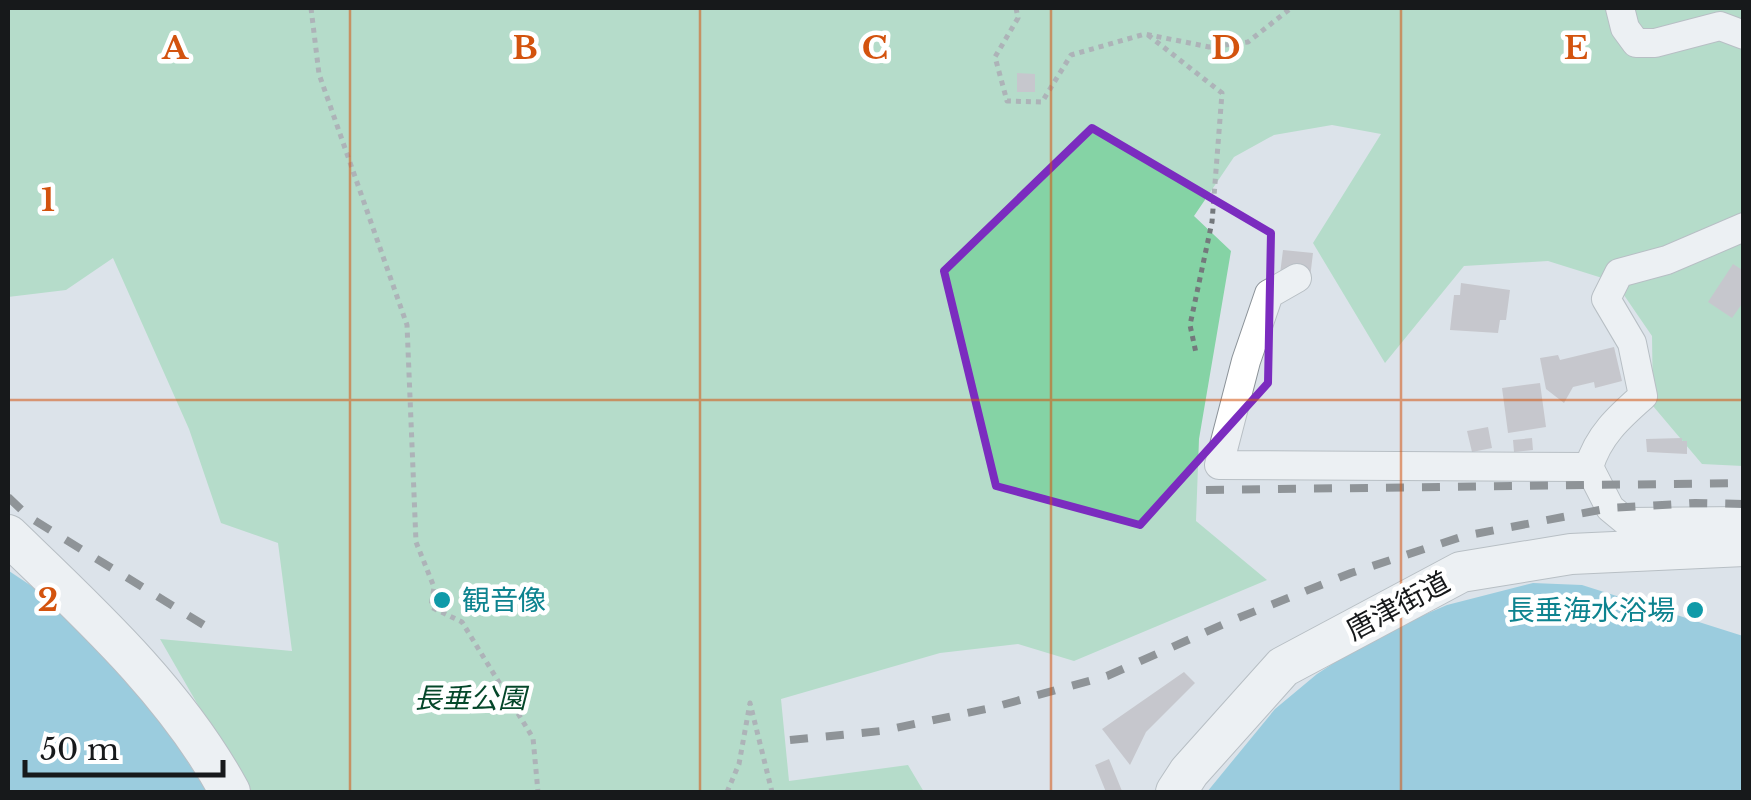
<svg xmlns="http://www.w3.org/2000/svg" width="1751" height="800" viewBox="0 0 1751 800" font-family="'Libre Baskerville','Noto Sans JP',serif">
<style>
.green{fill:#85d3a5}
.water{fill:#4cb0d1}
.building{fill:#aca4ab}
.lines{fill:none;stroke-linecap:round;stroke-linejoin:round}
.street-casing{stroke:#8b9298;stroke-width:30}
.secondary-casing{stroke:#8b9298;stroke-width:42}
.path{stroke:#74787c;stroke-width:5;stroke-dasharray:5 5;stroke-linecap:butt}
.street{stroke:#fff;stroke-width:28}
.secondary{stroke:#fff;stroke-width:40}
.rail{stroke:#313437;stroke-width:8;stroke-dasharray:18 18;stroke-linecap:butt}
.marked{fill:none;stroke:#7b2cbf;stroke-width:8;stroke-linejoin:round}
.grid{fill:none;stroke:#d3530e;stroke-width:2.5;stroke-opacity:0.55}
.culture-dot{fill:#0f9aa8;stroke:#fff;stroke-width:4}
.labels{text-anchor:middle;dominant-baseline:central;stroke-width:9;stroke-linejoin:round;paint-order:stroke}
.culture-label{font-size:28px;fill:#0d838f;stroke:#fff;text-anchor:start}
.street-label{font-size:28px;fill:#17191b;stroke:#fff}
.park-label{font-size:28px;font-style:italic;fill:#05472a;stroke:#fff}
.grid-label{font-size:32px;text-anchor:middle;font-weight:bold;fill:#d3530e;stroke:#fff;stroke-width:9;stroke-linejoin:round;paint-order:stroke}
</style>
<rect width="100%" height="100%" fill="#dce3ea"/>
<!-- green -->
<path class="green" d="M8,8H1743V466L1702,464L1653,406L1652,336L1615,282L1548,261L1464,266L1385,363L1313,243L1381,134L1332,125L1274,135L1234,157L1194,216L1231,251L1199,439L1196,521L1267,580L1074,661L1018,644L940,653L781,699L789,781L908,765L924,792H248L160,639L292,651L278,543L221,523L189,429L113,258L66,290L8,297Z"/>
<!-- water -->
<path class="water" d="M9,571L57,603L159,717L207,792H8Z
M1533,583L1582,585L1743,636V792H1207L1275,709L1317,674L1377,635L1447,605Z"/>
<!-- building -->
<path class="building" d="M1017,73L1035,74V92H1017Z
M1283,250L1313,253L1310,278L1280,274Z
M1733,264L1744,271V301L1732,318L1708,302Z
M1461,283L1510,290L1506,320H1500L1498,333L1450,330L1454,295H1460Z
M1614,347L1622,381L1595,388L1594,382L1573,387L1564,403L1546,389L1540,358L1558,355L1560,360Z
M1540,383L1546,427L1508,433L1502,388Z
M1488,427L1492,448L1472,452L1467,431Z
M1532,438L1533,450L1514,452L1513,440Z
M1682,438V441H1687V454L1647,452L1646,439Z
M438,590L451,595L446,609L433,604Z
M1184,672L1195,683L1146,732L1130,765L1102,729Z
M1109,759L1122,791L1119,792H1106L1095,765Z"/>
<g class="lines">
<defs>
<path id="street" d="M1620,8L1625,28L1636,43H1655L1720,26L1744,35
M1744,227L1667,260L1619,273L1606,299L1632,343L1643,396C1619,417 1598,436 1589,467L1610,508L1627,522L1744,521
M1297,278L1269,294L1246,361L1219,465L1589,467"/>
<path id="secondary" d="M8,535C89,613 176,692 230,792
M1176,792L1189,772L1283,667L1461,572L1571,554L1744,546"/>
</defs>
<!-- street casing -->
<use href="#street" class="street-casing"/>
<!-- secondary casing -->
<use href="#secondary" class="secondary-casing"/>
<!-- path -->
<path class="path" d="M311,8L319,74L407,325L416,542L434,587L431,607L462,622L533,738L538,792
M1016,8L1018,18L995,57L1007,101L1042,102L1071,55L1145,34L1209,47L1248,42L1291,8
M1148,35L1222,93L1212,222L1190,325L1196,353
M727,792L739,764L750,703L772,792"/>
<!-- street -->
<use href="#street" class="street"/>
<!-- secondary -->
<use href="#secondary" class="secondary"/>
<!-- rail -->
<path class="rail" d="M1206,490L1744,483
M8,497L29,517L207,627
M790,740L881,731L991,708L1107,676L1233,620L1351,573L1464,536L1610,508L1695,503L1744,504"/>
</g>
<!-- marked area -->
<path d="M0 0H1751V800H0ZM1092,128L1271,233L1268,383L1140,525L996,486L944,271Z" fill="#dce3ea" fill-opacity=".55" fill-rule="evenodd"/>
<path class="marked" d="M1092,128L1271,233L1268,383L1140,525L996,486L944,271Z"/>
<!-- grid -->
<path class="grid" d="M350,8V792M700,8V792M1051,8V792M1401,8V792M8,400H1744"/>
<!-- markers -->
<g class="culture-dot">
<circle cx="442" cy="600" r="10"/>
<circle cx="1695" cy="610" r="10"/>
</g>
<g class="labels">
<!-- culture labels -->
<g class="culture-label">
<text x="462" y="600">観音像</text>
<text x="1675" y="610" text-anchor="end">長垂海水浴場</text>
</g>
<!-- street labels -->
<g class="street-label">
<text transform="translate(1398 606) rotate(-28)">唐津街道</text>
</g>
<!-- park labels -->
<g class="park-label">
<text x="470" y="698">長垂公園</text>
</g>
</g>
<g class="grid-label">
<text x="175" y="59">A</text>
<text x="525" y="59">B</text>
<text x="875" y="59">C</text>
<text x="1226" y="59">D</text>
<text x="1576" y="59">E</text>
<text x="48" y="211">1</text>
<text x="48" y="611">2</text>
</g>
<!-- border -->
<rect width="1751" height="800" fill="none" stroke="#17191b" stroke-width="20"/>
<!-- scale -->
<path d="M25 760v15h198v-15" fill="none" stroke="#17191b" stroke-width="5"/>
<text x="40" y="760" font-size="30" fill="#17191b" stroke="#ffffff" stroke-width="8" paint-order="stroke">50 m</text>
</svg>
